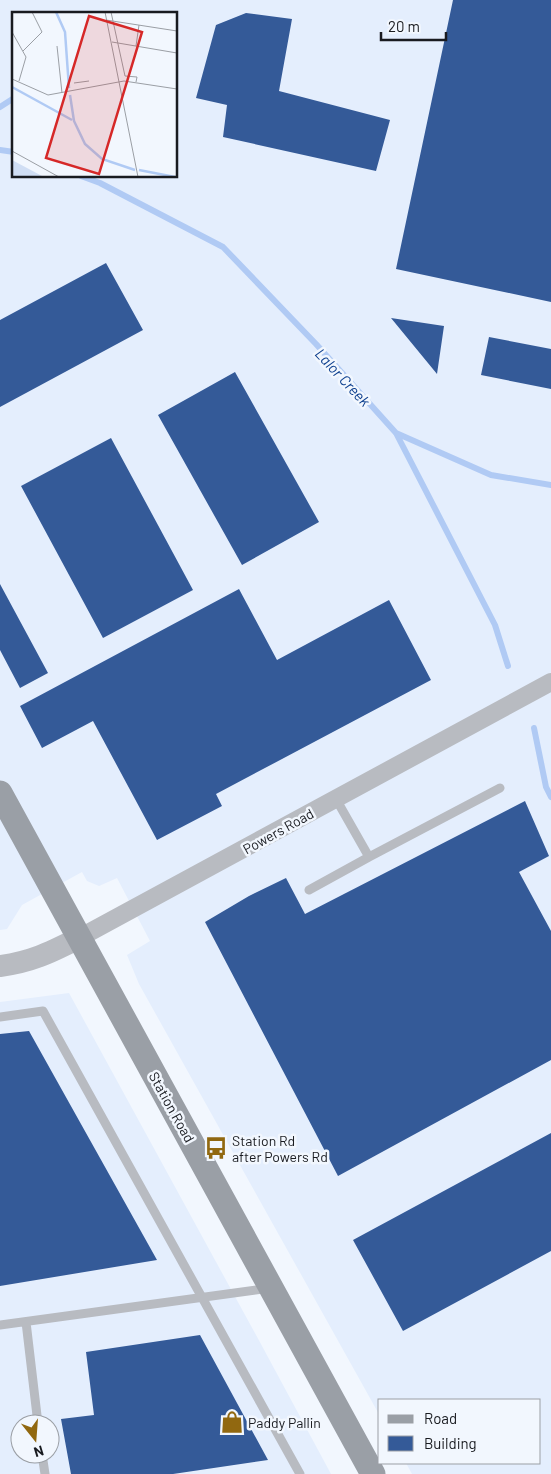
<svg xmlns="http://www.w3.org/2000/svg" width="551" height="1474" viewBox="0 0 551 1474" font-family="Barlow,sans-serif">
<style>
.built{fill:#e4eefd;fill-rule:evenodd}
.lines{fill:none;stroke-linecap:round;stroke-linejoin:round}
.stream{stroke:#b0caf4;stroke-width:6}
.building{fill:#345a98}
.service{stroke:#b8bbc1;stroke-width:9}
.minor{stroke:#b8bbc1;stroke-width:18}
.tertiary{stroke:#b8bbc1;stroke-width:22}
.secondary{stroke:#9a9fa6;stroke-width:25}
.labels{text-anchor:middle;dominant-baseline:central;stroke-width:5;stroke-linejoin:round;paint-order:stroke}
.street-label{font-size:14px;fill:#191b20;stroke:#f2f7fe}
.poi-label{font-size:14px;fill:#191b20;stroke:#f2f7fe;text-anchor:start}
.water-label{font-size:15px;font-style:italic;fill:#0e408f;stroke:#f2f7fe}
.inset-river{fill:none;stroke:#b0caf4;stroke-width:2.5}
.inset-road{fill:none;stroke:#9b9fa5;stroke-width:1}
.view{fill:#d62828;fill-opacity:0.15;stroke:#d62828;stroke-width:2.5}
.inset-edge{fill:none;stroke:#191b20;stroke-width:2.5}
</style>
<rect width="100%" height="100%" fill="#f2f7fe"/>
<!-- built -->
<path class="built" d="M0,0H551V1474H412L406,1463H540V1400H380V1416L139,984L127,955L150,941L117,878L99,886L87,881L82,872L22,905L7,929L0,930ZM14,14H176V176H14Z
M69,993L262,1346L331,1474H0V1002ZM20,1424H50V1454H20Z"/>
<g class="lines">
<!-- stream -->
<path class="stream" d="M0,107L14,98
M0,150L14,152
M81,176L100,183L223,247L316,344L396,433L495,625L508,666
M396,433L491,475L551,485
M534,728L546,787L551,797"/>
</g>
<!-- building -->
<path class="building" d="M453,0H551V302L396,269Z
M246,13L292,19L279,91L390,120L376,171L223,137L227,105L196,98L216,25Z
M106,263L143,330L0,407V320Z
M391,318L444,326L437,374Z
M489,337L551,349V389L481,375Z
M235,372L319,522L242,565L158,415Z
M111,438L193,590L103,638L21,486Z
M0,584L48,673L20,688L0,650Z
M239,589L277,660L389,600L431,680L216,794L222,806L157,840L93,721L42,748L20,706Z
M525,801L549,856L519,872L551,931V1060L338,1176L205,922L249,896L286,878L305,914Z
M29,1031L157,1260L0,1286V1034Z
M551,1133V1251L403,1331L353,1240Z
M200,1335L268,1460L173,1474H71L61,1419L94,1415L86,1352Z"/>
<g class="lines">
<!-- service -->
<path class="service" d="M369,857L500,788
M309,890L369,857L336,799
M0,1017L43,1011L300,1474
M26,1322L38,1424
M0,1325L270,1288
M42,1454L45,1474"/>
<!-- minor -->
<path class="minor" d="M79,938L551,682"/>
<!-- tertiary -->
<path class="tertiary" d="M0,966C32,962 51,952 79,938"/>
<!-- secondary -->
<path class="secondary" d="M0,793L373,1474"/>
</g>
<!-- icons -->
<defs>
<symbol id="bus-bare" viewBox="-9 -9 18 18"><path d="M-5-6H5V4H4V6H2V4H-2V6H-4V4H-5ZM-3.5-4V0h7V-4ZM-3.5 1.2v1.5H-2V1.2ZM2 1.2v1.5H3.5V1.2Z" fill="#916810" stroke="#f2f7fe" stroke-width="2.5" paint-order="stroke"/></symbol>
<symbol id="shop-bare" viewBox="-9 -9 18 18"><path d="M-5-2.5h2.3a2.7 3.5 0 0 1 5.4 0H5L5.5 6h-11ZM-1.5-2.5h3a1.5 2.3 0 0 0-3 0Z" fill="#916810" stroke="#f2f7fe" stroke-width="2.5" paint-order="stroke"/></symbol>
</defs>
<g fill-rule="evenodd">
<use href="#bus-bare" x="200" y="1132" width="32" height="32"/>
<use href="#shop-bare" x="216" y="1406" width="32" height="32"/>
</g>
<g class="labels">
<!-- street labels -->
<g class="street-label">
<text transform="translate(278 831) rotate(-29)">Powers Road</text>
<text transform="translate(172 1107) rotate(61)">Station Road</text>
</g>
<!-- poi labels -->
<g class="poi-label">
<text x="232" y="1140">Station Rd<tspan x="232" dy="16">after Powers Rd</tspan></text>
<text x="248" y="1422">Paddy Pallin</text>
</g>
<!-- water labels -->
<g class="water-label">
<text transform="translate(343 377) rotate(47)">Lalor Creek</text>
</g>
</g>
<!-- overview -->
<g transform="translate(12 12)">
<rect width="165" height="165" fill="#f2f7fe"/>
<path d="M0,148L30,164V165H0Z" fill="#d0def4"/>
<path class="inset-river" d="M44,0L53,20L57,76M0,75L60,108M58,83L62,109L73,132L90,147L123,158M127,158L163,165"/>
<path class="inset-road" d="M93,0L126,165M99,0L113,64L125,65L124,70M94,8L165,19M0,20L14,45L7,69M100,30L165,41M45,34L50,81M124,34L127,13M11,39L30,20L20,0M0,67L36,83L112,69L165,77M62,71L77,69M0,139L47,165"/>
<path class="view" d="M77,4L130,20L87,162L34,146Z"/>
<rect width="165" height="165" class="inset-edge"/>
</g>
<!-- legend -->
<rect x="378" y="1399" width="162" height="65" fill="#f2f7fe" stroke="#9b9fa5"/>
<rect x="388" y="1415" width="25" height="8" fill="#9a9fa6" stroke="#9b9fa5"/>
<text x="424" y="1424" font-size="15" fill="#191b20">Road</text>
<rect x="388" y="1436" width="25" height="15" fill="#345a98" stroke="#9b9fa5"/>
<text x="424" y="1449" font-size="15" fill="#191b20">Building</text>
<!-- north arrow -->
<g transform="translate(35 1439) rotate(163)"><circle r="24" fill="#f2f7fe" stroke="#9b9fa5"/>
<path d="M0-4L9 19L0 12L-9 19Z" fill="#916810"/>
<text y="-8" font-size="14" font-weight="bold" text-anchor="middle" fill="#191b20">N</text>
</g>
<!-- scale -->
<path d="M381 32v8h65v-8" fill="none" stroke="#191b20" stroke-width="2.5"/>
<text x="388" y="32" font-size="15" fill="#191b20" stroke="#f2f7fe" stroke-width="4" paint-order="stroke">20 m</text>
</svg>
